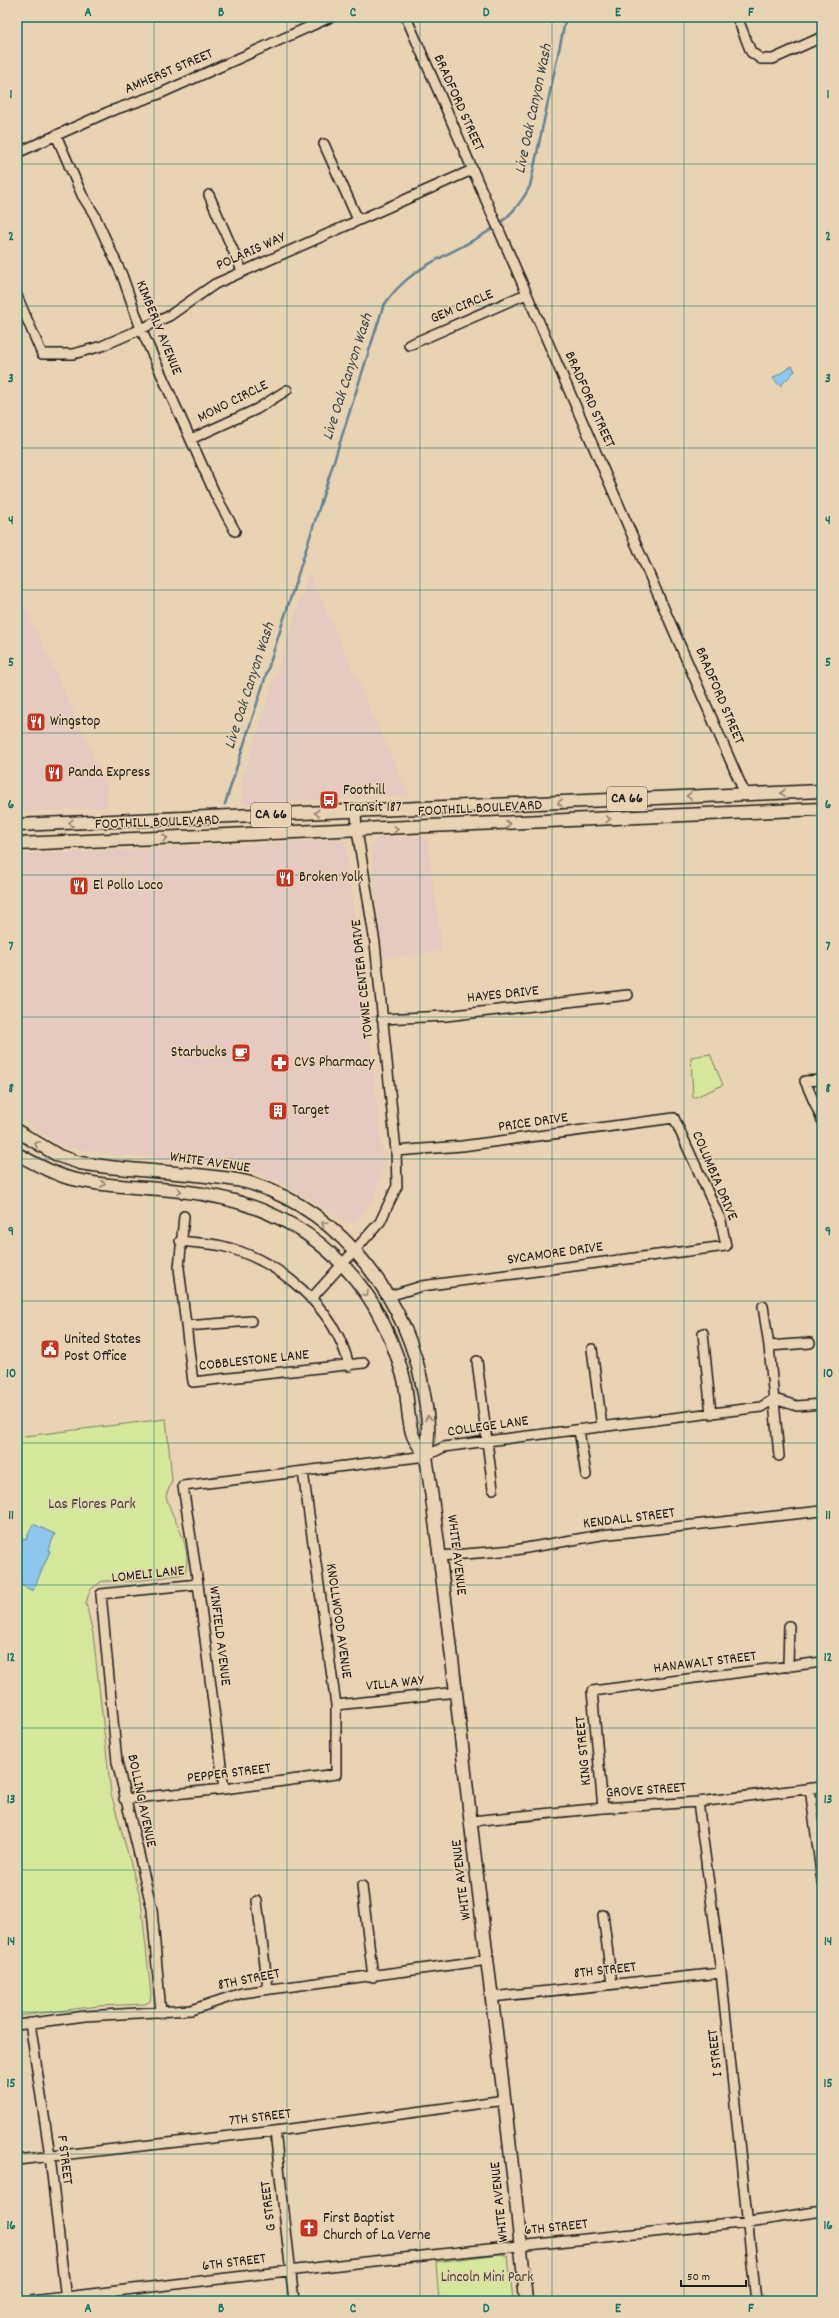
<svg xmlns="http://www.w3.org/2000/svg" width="839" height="2318" viewBox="0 0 839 2318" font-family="Dekko,sans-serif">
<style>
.built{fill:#e4cac0}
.green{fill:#d5e89c;stroke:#78825c}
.water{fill:#8ec7ed;stroke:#608399}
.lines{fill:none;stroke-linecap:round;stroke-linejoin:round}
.stream{stroke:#608399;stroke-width:2.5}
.minor-casing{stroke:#1c1c1c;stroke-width:12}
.major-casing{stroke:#1c1c1c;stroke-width:15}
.minor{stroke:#e8d3b2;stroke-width:9}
.major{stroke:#e8d3b2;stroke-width:12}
.oneway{stroke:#8c816e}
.grid{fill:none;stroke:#0f766e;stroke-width:1;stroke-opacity:0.55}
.labels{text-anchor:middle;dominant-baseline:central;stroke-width:3;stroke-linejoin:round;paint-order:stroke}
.shield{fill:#e8d3b2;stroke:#595349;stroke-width:1}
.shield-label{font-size:14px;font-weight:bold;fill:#1c1c1c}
.street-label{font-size:15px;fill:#1c1c1c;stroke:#e8d3b2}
.poi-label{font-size:15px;fill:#1c1c1c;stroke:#e8d3b2;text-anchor:start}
.park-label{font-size:15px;fill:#414536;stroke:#e8d3b2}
.water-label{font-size:16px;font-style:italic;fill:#384750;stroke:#e8d3b2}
.neatline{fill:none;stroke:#0f766e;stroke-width:1.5}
.grid-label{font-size:13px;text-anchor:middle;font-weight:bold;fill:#0f766e}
</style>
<rect width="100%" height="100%" fill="#e8d3b2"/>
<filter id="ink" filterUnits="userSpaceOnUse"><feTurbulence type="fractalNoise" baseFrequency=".025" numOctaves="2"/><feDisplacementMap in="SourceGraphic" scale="8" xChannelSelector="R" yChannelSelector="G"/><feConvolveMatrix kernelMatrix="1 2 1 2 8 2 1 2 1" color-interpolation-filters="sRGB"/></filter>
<g filter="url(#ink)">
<!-- built -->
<path class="built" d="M309,573L409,796L243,804L241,784Z
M17,589L107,785V807L17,812Z
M379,837H427L442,951L382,958L371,847Z
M340,840L346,846L384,1168L373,1199L355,1223H347L310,1199L278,1182L249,1170L206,1163L94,1152L61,1145L17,1117V855Z"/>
<!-- green -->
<path class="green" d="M710,1054L723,1085L693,1098L691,1057Z
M166,1419L172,1480L166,1496C172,1521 193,1543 185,1573L179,1575L136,1581H102L90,1590L86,1603L93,1634L111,1794L141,1900L151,1995L150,2001L145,2004L99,2006L17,2016V1437Z
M501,2254L508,2257L513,2300L439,2301L436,2262Z"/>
<!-- water -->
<path class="water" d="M792,366L795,371L780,386L773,378Z
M33,1524L55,1534L48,1550L50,1551L33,1591L17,1583V1554L23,1539L26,1540Z"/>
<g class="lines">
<!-- stream -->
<path class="stream" d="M225,804L383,307C420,246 498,252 530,186L566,17"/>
<defs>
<path id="minor" d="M406,17L745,794
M737,17L751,52L761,59H773L822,37
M56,135L82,195L94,214L122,275L141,329L216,496L235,531
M324,144L358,220
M17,153L108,112L159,94L331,17
M209,195L242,271
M17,296L42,354H73L102,346L141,329L169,316L215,284L472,170
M409,345L526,294
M191,439L257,409L287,390
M382,1019L446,1016L628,995
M822,1080L805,1081L822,1120
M184,1216L179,1268L193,1382L364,1363
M180,1241C194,1243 209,1243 222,1246C279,1260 336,1308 349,1366
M389,1296L422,1286L726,1246L721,1221L674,1118L462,1146L396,1151
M311,1299L380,1222L397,1186L396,1151L375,943L357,830L356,812
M763,1306L769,1346L779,1456
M186,1326L251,1321
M703,1333L711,1414
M769,1346L810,1343
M592,1349L602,1427
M477,1361L493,1489
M774,1399L797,1406L822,1404
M579,1430L586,1475
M440,1556L515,1550L601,1535L822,1511
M788,1667L789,1626
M336,1705L457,1692
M810,1788L822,1881
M224,1789L198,1584L183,1486L426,1456L444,1447L487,1441L761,1407L774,1399
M124,1799L224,1789L336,1774V1705L303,1472
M698,1802L721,1973L756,2301
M603,1808L592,1691L822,1662
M471,1821L603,1808L698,1802L822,1787
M362,1886L373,1977
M257,1901L268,1989
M603,1915L612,1984
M492,1997L721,1973
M161,2013L152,1909L117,1762L101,1594L198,1584
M30,2023L50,2156L66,2301
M17,2025L85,2016L191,2010L242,1993L488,1960
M275,2131L294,2301
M17,2160L275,2131L505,2100
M31,2301L365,2262L749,2222L822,2211"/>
<path id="major" d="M17,825L822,791
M17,844L822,809
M17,1131L59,1156L80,1163C121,1170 164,1171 206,1176C221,1178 239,1179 253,1184C345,1214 408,1301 424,1394C428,1418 430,1431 426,1456C446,1590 459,1725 475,1859C492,2007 513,2153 526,2301
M17,1154C34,1163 51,1173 69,1178C105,1187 143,1187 180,1191C262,1199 329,1234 373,1304C387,1328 397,1353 404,1379C408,1397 407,1416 412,1433C414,1441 422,1449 426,1456"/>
</defs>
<!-- minor casing -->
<use href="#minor" class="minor-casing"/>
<!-- major casing -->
<use href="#major" class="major-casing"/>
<!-- minor -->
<use href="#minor" class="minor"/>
<!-- major -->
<use href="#major" class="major"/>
</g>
<!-- one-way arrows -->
<defs><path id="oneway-chevron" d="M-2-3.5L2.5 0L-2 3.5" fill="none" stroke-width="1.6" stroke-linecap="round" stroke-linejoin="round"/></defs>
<g class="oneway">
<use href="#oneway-chevron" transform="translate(783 793) rotate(178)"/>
<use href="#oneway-chevron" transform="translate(689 796) rotate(177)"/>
<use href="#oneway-chevron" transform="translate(560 803) rotate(177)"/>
<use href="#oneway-chevron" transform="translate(317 813) rotate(178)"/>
<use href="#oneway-chevron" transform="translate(608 819) rotate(-3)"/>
<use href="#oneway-chevron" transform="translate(71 823) rotate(178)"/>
<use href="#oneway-chevron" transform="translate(508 824) rotate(-3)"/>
<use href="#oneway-chevron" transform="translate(396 829) rotate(-2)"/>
<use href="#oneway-chevron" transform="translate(165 838) rotate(-2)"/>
<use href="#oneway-chevron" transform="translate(37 1144) rotate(-150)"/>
<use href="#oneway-chevron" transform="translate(103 1184) rotate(6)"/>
<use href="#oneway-chevron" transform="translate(179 1191) rotate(5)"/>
<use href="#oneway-chevron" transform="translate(324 1224) rotate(-145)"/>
<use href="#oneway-chevron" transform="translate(366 1294) rotate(56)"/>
<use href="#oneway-chevron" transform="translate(428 1418) rotate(-99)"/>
</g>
</g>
<!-- grid -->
<path class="grid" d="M154,17V2301M287,17V2301M420,17V2301M552,17V2301M684,17V2301M17,164H822M17,306H822M17,448H822M17,590H822M17,733H822M17,875H822M17,1017H822M17,1159H822M17,1301H822M17,1443H822M17,1585H822M17,1728H822M17,1870H822M17,2012H822M17,2154H822"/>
<!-- icons -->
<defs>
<symbol id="restaurant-square" viewBox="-11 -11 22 22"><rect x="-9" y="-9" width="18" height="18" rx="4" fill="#c8321e" stroke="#e8d3b2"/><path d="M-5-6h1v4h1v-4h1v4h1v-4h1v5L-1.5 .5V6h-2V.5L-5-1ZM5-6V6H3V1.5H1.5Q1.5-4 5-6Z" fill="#fff"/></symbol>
<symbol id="bus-square" viewBox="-11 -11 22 22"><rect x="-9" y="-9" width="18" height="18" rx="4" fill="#c8321e" stroke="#e8d3b2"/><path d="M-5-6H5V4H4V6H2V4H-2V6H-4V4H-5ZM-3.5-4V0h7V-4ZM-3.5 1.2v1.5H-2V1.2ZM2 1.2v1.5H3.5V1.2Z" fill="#fff"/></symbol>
<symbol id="cafe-square" viewBox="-11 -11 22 22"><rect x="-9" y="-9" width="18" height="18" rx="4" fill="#c8321e" stroke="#e8d3b2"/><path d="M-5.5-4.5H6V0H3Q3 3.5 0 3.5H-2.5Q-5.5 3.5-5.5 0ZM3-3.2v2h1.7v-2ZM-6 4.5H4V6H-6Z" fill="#fff"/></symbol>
<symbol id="pharmacy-square" viewBox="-11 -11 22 22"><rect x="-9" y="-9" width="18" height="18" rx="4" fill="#c8321e" stroke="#e8d3b2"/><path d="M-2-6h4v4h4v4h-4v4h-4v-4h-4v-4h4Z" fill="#fff"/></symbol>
<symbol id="building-square" viewBox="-11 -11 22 22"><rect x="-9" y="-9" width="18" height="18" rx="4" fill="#c8321e" stroke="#e8d3b2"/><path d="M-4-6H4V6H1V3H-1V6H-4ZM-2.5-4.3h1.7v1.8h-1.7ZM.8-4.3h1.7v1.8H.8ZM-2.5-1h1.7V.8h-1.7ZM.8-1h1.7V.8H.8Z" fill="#fff"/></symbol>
<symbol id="civic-square" viewBox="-11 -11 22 22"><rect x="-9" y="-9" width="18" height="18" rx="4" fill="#c8321e" stroke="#e8d3b2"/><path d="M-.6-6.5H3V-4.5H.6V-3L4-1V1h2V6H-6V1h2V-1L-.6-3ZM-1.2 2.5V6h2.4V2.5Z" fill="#fff"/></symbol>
<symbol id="church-square" viewBox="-11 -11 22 22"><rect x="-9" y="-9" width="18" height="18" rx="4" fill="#c8321e" stroke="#e8d3b2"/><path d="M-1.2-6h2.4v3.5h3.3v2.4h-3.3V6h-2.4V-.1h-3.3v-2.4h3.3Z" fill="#fff"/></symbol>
</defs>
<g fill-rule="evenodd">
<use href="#restaurant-square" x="25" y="711" width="22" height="22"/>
<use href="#restaurant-square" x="43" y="762" width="22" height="22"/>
<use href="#bus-square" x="318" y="789" width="22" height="22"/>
<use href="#restaurant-square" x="274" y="867" width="22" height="22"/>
<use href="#restaurant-square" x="68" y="875" width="22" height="22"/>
<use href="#cafe-square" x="230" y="1042" width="22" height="22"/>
<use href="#pharmacy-square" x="269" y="1052" width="22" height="22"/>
<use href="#building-square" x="267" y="1100" width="22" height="22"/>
<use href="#civic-square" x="39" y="1338" width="22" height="22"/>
<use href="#church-square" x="298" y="2217" width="22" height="22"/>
</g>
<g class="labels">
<!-- shield labels -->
<g class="shield">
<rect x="607" y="787" width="40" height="24" rx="3"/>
<rect x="251" y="803" width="40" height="24" rx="3"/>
</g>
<g class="shield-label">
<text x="627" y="799">CA 66</text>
<text x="271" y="815">CA 66</text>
</g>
<!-- street labels -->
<g class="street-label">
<text transform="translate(169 72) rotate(-23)">AMHERST STREET</text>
<text transform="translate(458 103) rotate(66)">BRADFORD STREET</text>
<text transform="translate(251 252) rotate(-24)">POLARIS WAY</text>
<text transform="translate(462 307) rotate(-23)">GEM CIRCLE</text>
<text transform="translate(158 328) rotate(68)">KIMBERLY AVENUE</text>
<text transform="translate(589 400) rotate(66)">BRADFORD STREET</text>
<text transform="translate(233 402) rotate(-27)">MONO CIRCLE</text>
<text transform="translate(719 696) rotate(67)">BRADFORD STREET</text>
<text transform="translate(480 809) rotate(-3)">FOOTHILL BOULEVARD</text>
<text transform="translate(157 823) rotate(-2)">FOOTHILL BOULEVARD</text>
<text transform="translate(363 979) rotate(-96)">TOWNE CENTER DRIVE</text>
<text transform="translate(503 995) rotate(-6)">HAYES DRIVE</text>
<text transform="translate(533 1123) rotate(-8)">PRICE DRIVE</text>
<text transform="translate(210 1163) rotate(8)">WHITE AVENUE</text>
<text transform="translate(714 1176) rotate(67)">COLUMBIA DRIVE</text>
<text transform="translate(555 1254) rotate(-8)">SYCAMORE DRIVE</text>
<text transform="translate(254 1361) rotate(-6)">COBBLESTONE LANE</text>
<text transform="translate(488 1427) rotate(-8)">COLLEGE LANE</text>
<text transform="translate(629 1519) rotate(-7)">KENDALL STREET</text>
<text transform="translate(456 1555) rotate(83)">WHITE AVENUE</text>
<text transform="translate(148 1575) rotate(-6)">LOMELI LANE</text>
<text transform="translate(338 1621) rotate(82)">KNOLLWOOD AVENUE</text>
<text transform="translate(219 1636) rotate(83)">WINFIELD AVENUE</text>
<text transform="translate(705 1663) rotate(-7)">HANAWALT STREET</text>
<text transform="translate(395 1684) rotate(-6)">VILLA WAY</text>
<text transform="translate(584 1751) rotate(-95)">KING STREET</text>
<text transform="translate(229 1774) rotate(-7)">PEPPER STREET</text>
<text transform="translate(646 1791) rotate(-4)">GROVE STREET</text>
<text transform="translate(141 1801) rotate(78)">BOLLING AVENUE</text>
<text transform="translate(462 1880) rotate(-97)">WHITE AVENUE</text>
<text transform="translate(605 1971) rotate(-6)">8TH STREET</text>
<text transform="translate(249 1980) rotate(-11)">8TH STREET</text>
<text transform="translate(716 2053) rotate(-96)">I STREET</text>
<text transform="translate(260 2118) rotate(-7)">7TH STREET</text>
<text transform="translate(64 2160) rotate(83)">F STREET</text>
<text transform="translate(500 2202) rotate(-96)">WHITE AVENUE</text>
<text transform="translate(269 2206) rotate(-97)">G STREET</text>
<text transform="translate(556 2228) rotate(-6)">6TH STREET</text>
<text transform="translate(234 2263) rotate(-7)">6TH STREET</text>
</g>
<!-- poi labels -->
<g class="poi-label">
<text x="50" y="722">Wingstop</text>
<text x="68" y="773">Panda Express</text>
<text x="343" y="791">Foothill<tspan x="343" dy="17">Transit 187</tspan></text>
<text x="299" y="878">Broken Yolk</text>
<text x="93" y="886">El Pollo Loco</text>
<text x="227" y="1053" text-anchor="end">Starbucks</text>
<text x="294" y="1063">CVS Pharmacy</text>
<text x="292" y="1111">Target</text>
<text x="64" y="1340">United States<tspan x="64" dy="17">Post Office</tspan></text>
<text x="323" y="2219">First Baptist<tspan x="323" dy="17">Church of La Verne</tspan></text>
</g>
<!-- park labels -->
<g class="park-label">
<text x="92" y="1505">Las Flores Park</text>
<text x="487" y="2278">Lincoln Mini Park</text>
</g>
<!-- water labels -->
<g class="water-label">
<text transform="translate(534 109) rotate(-78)">Live Oak Canyon Wash</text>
<text transform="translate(348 377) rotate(-72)">Live Oak Canyon Wash</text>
<text transform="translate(250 686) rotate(-72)">Live Oak Canyon Wash</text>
</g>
</g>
<!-- margin -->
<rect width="839" height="2318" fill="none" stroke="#e8d3b2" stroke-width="44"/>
<!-- scale -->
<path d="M681 2280v6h65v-6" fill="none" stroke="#1c1c1c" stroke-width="2"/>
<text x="687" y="2280" font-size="12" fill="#1c1c1c" stroke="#e8d3b2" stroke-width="3" paint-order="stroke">50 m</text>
<rect x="22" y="22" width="795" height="2274" class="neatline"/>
<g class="grid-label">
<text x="88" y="16">A</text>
<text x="221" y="16">B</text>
<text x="353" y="16">C</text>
<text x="486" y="16">D</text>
<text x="618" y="16">E</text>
<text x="751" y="16">F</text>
<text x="11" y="98">1</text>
<text x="828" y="98">1</text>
<text x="11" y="240">2</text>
<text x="828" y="240">2</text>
<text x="11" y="382">3</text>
<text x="828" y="382">3</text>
<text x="11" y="524">4</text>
<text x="828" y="524">4</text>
<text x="11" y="666">5</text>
<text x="828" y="666">5</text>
<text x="11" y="808">6</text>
<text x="828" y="808">6</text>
<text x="11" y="950">7</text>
<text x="828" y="950">7</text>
<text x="11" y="1092">8</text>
<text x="828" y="1092">8</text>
<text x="11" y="1235">9</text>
<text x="828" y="1235">9</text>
<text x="11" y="1377">10</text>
<text x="828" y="1377">10</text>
<text x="11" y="1519">11</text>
<text x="828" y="1519">11</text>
<text x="11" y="1661">12</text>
<text x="828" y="1661">12</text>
<text x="11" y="1803">13</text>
<text x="828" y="1803">13</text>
<text x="11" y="1945">14</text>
<text x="828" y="1945">14</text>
<text x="11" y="2087">15</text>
<text x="828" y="2087">15</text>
<text x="11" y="2229">16</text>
<text x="828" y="2229">16</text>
<text x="88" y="2312">A</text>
<text x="221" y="2312">B</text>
<text x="353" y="2312">C</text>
<text x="486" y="2312">D</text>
<text x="618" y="2312">E</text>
<text x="751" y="2312">F</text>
</g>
</svg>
